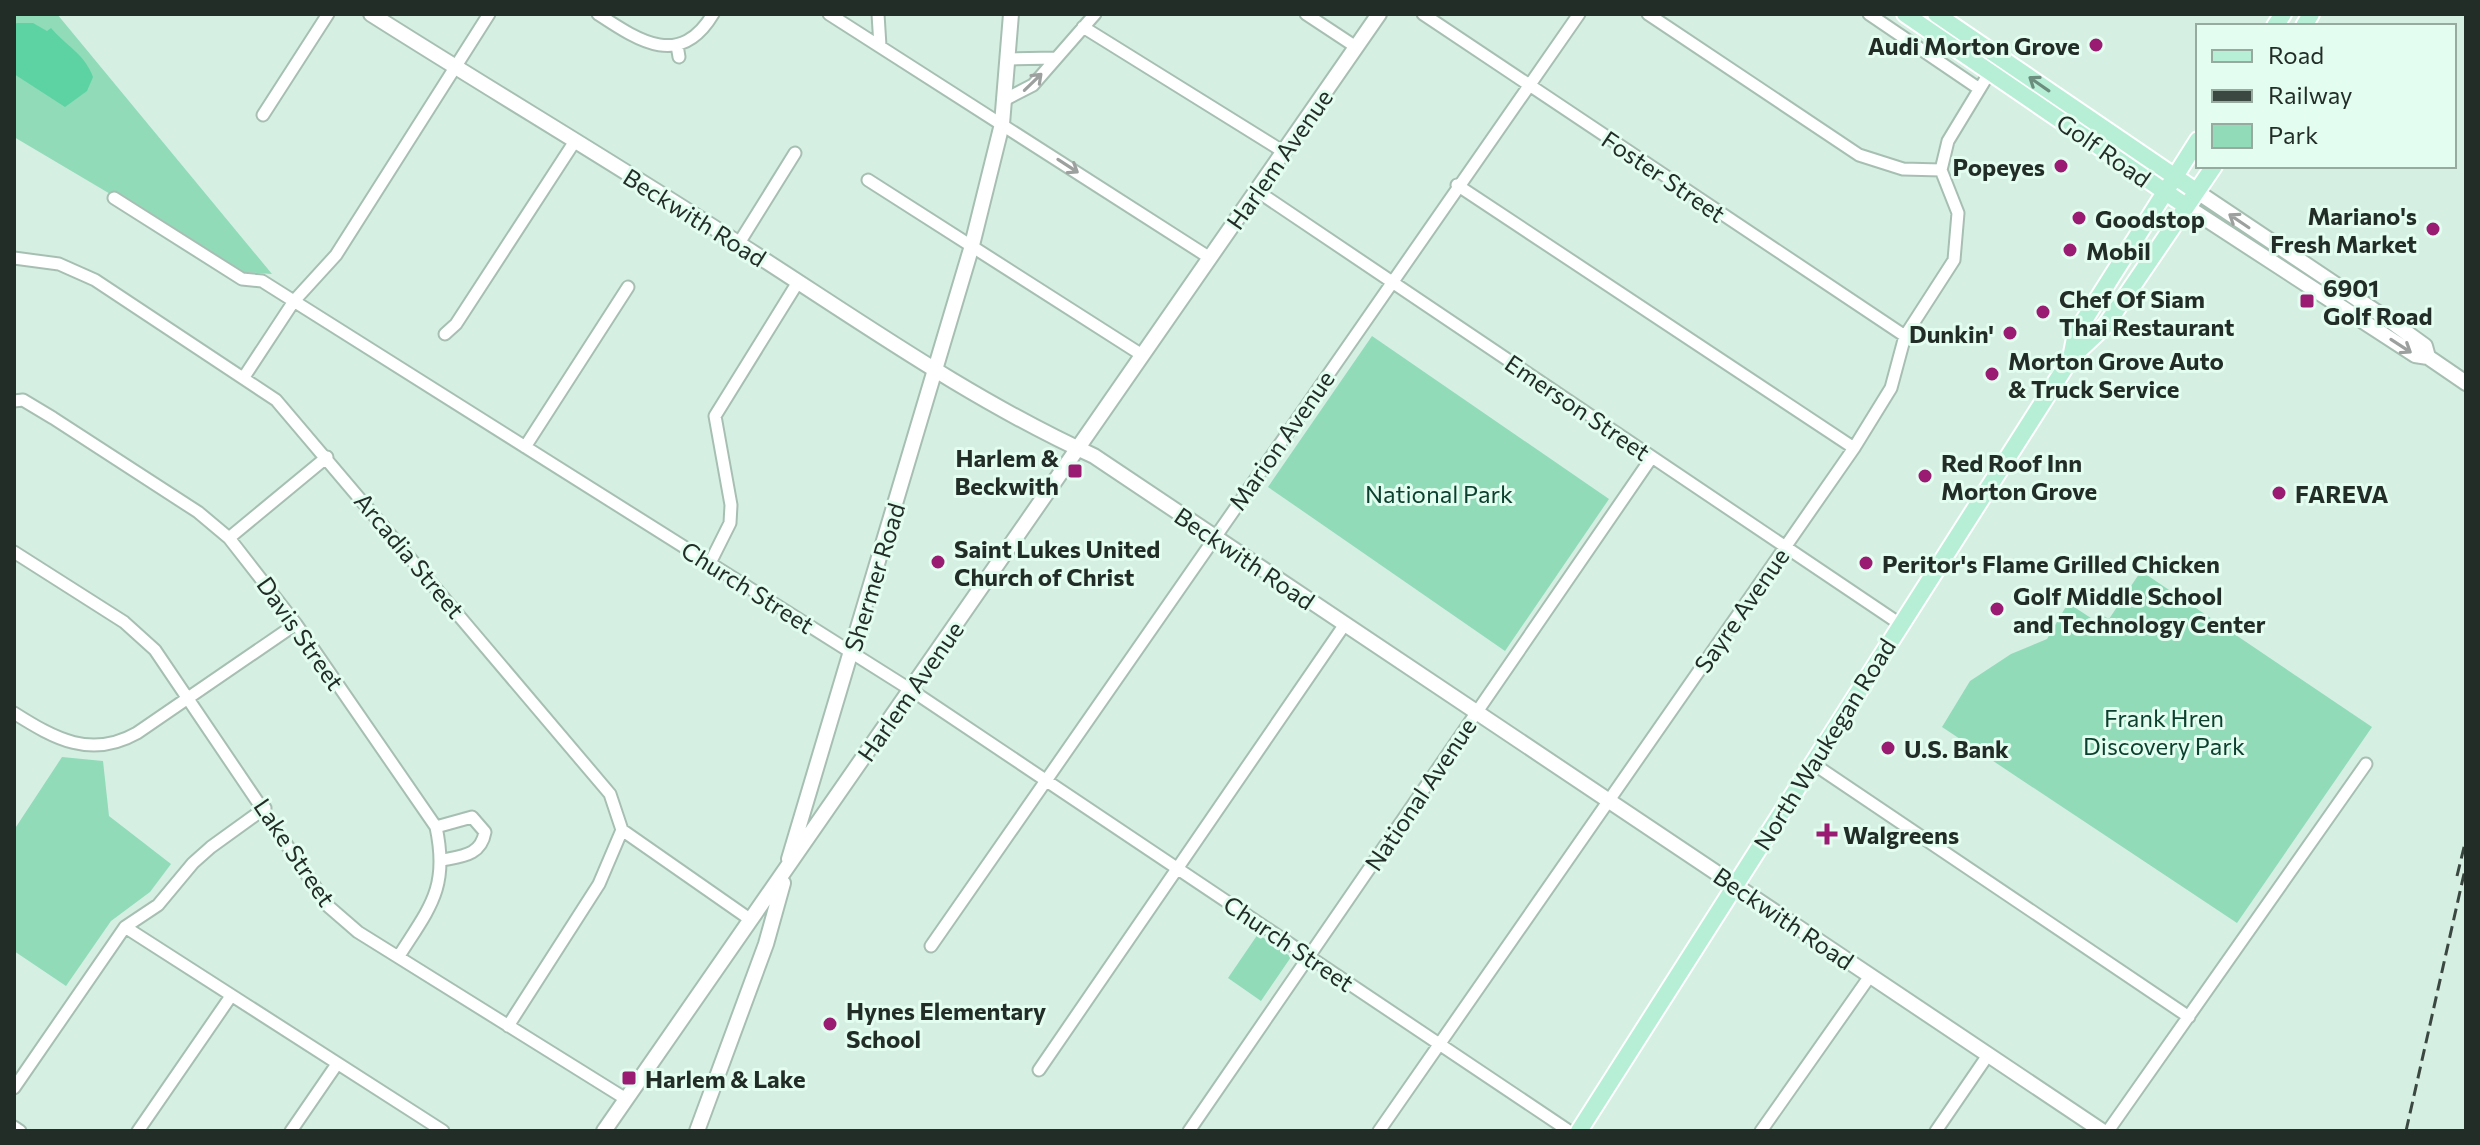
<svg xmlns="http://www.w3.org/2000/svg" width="2480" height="1145" viewBox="0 0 2480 1145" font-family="Commissioner,sans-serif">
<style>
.green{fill:#91dbb9}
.water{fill:#5dd3a4}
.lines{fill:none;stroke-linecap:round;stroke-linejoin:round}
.minor-casing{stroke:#a7bfb3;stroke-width:15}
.tertiary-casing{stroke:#a7bfb3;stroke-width:18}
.secondary-casing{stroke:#a7bfb3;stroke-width:18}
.primary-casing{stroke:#fff;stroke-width:20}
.minor{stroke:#fff;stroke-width:11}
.tertiary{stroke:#fff;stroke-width:14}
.secondary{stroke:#fff;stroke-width:14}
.primary{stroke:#b6efd6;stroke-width:16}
.rail{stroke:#3b4842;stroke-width:3;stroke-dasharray:12 6;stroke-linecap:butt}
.oneway{stroke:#9ca09e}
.oneway2{stroke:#6c8e7f}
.poi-dot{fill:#9a1b72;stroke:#e3fdf0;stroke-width:3}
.labels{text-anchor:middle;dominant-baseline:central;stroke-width:6;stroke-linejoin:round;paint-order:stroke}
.poi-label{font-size:24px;font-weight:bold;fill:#232d28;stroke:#e3fdf0;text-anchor:start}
.street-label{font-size:24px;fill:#232d28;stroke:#e3fdf0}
.park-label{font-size:24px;fill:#0c402e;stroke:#e3fdf0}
</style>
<rect width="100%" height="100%" fill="#d6efe3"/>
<!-- green -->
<path class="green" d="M14,14H57L272,274L242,272L14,137Z
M1372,336L1609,499L1505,651L1268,487Z
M2141,571L2372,727L2237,923L1942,727L1970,681L2011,654L2047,639L2068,603L2097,622L2102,615L2109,619Z
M62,757L103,761L109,816L171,864L150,892L111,921L66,986L14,951V830Z
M1258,934L1291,957L1261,1001L1228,978Z"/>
<!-- water -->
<path class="water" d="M17,23H33L47,31L51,28C65,45 85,54 93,77L87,91L65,107L14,74V24Z"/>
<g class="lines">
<defs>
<path id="minor" d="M598,14C639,41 680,69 713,14
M829,14L1210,258
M878,14L880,46
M1306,14L1356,47
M1423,14L1905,336
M1648,14L1859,155L1903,169L1941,170
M1869,14L1978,88
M1083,27L1284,152
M677,45L679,57
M1010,59L1055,58
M1006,99L1033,85L1095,14
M263,115L328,14
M868,180L1142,355
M1457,185L1854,448
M1257,191L1900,624
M114,198L242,279L262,281L911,690L1569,1131
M739,243L795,153
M14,258L59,264L95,280L276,400L610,794L622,830L751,920
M445,334L456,324L575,141
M244,377L294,301L336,255L489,14
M14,401L23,400L53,418L198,512L229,538L296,624L436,827C449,888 430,907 399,956
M525,447L628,287
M229,538L327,457
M14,552L124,622L155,650L328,906L358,932L626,1099
M710,563L730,523L731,505L715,416L798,282
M14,713C55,739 91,759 137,733L296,624
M1812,763L2189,1017
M436,827L472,817L485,832C481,855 463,856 443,860
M125,927L443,1131
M931,946L1579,14
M508,1026L599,884L622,830
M1039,1070L1345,624
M14,1088L125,927L158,905L193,863L211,847L265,808
M14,1127L20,1131
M138,1131L231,996
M291,1131L337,1064
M1189,1131L1652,457
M1379,1131L1854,448L1891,388L1905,336L1954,260L1958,213L1941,170L1948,141L1999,57
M1761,1131L1870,976
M1936,1131L1988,1055
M2108,1131L2366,764"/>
<path id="tertiary" d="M371,14C494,92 619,166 741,245C857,319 969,399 1094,456L2102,1131"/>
<path id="secondary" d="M2196,191L2396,325L2425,346L2428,357
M2186,206L2415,355L2428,357L2466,383
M789,859L971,249L1002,124L1011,14
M604,1131L1379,14
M697,1131L766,944L783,883"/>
<path id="primary" d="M1905,14L2186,206
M1936,14L2196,191
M2275,26L2283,14
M2304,26L2311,14
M2071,358L2076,333L2198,140
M1579,1131L2071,358L2106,325L2214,166"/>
</defs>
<!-- minor casing -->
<use href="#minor" class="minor-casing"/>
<!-- tertiary casing -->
<use href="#tertiary" class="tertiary-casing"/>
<!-- secondary casing -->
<use href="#secondary" class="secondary-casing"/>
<!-- primary casing -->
<use href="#primary" class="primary-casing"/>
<!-- minor -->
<use href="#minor" class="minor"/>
<!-- tertiary -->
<use href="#tertiary" class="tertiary"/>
<!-- secondary -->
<use href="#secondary" class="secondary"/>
<!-- primary -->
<use href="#primary" class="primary"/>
<!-- rail -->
<path class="rail" d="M2457,876L2466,839
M2406,1131L2466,865"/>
</g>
<!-- one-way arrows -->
<defs><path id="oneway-shaft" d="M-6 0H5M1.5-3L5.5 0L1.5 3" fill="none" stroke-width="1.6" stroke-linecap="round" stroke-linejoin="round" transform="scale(2)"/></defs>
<g class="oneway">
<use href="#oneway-shaft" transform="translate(1033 82) rotate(-44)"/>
<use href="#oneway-shaft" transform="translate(1068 166) rotate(33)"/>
<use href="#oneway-shaft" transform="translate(2239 221) rotate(-146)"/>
<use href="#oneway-shaft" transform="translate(2401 346) rotate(33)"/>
</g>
<use class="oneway2" href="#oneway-shaft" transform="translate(2039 84) rotate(-145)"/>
<!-- markers -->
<g class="poi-dot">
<circle cx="2096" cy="45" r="8"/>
<circle cx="2061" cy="166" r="8"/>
<circle cx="2079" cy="218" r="8"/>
<circle cx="2433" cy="229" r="8"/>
<circle cx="2070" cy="250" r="8"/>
<rect x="2299" y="293" width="16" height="16" rx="4"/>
<circle cx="2043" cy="312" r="8"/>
<circle cx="2010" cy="333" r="8"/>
<circle cx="1992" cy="374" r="8"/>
<rect x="1067" y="463" width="16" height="16" rx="4"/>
<circle cx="1925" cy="476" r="8"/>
<circle cx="2279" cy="493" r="8"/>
<circle cx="938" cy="562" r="8"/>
<circle cx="1866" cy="563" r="8"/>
<circle cx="1997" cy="609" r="8"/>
<circle cx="1888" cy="748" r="8"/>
<path d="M1823 822h8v8h8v8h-8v8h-8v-8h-8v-8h8z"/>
<circle cx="830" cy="1024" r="8"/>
<rect x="621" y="1070" width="16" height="16" rx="4"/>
</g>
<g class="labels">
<!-- poi labels -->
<g class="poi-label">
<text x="2080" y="45" text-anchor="end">Audi Morton Grove</text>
<text x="2045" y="166" text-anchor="end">Popeyes</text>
<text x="2417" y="215" text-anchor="end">Mariano's<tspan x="2417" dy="28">Fresh Market</tspan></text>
<text x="2095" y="218">Goodstop</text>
<text x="2086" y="250">Mobil</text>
<text x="2323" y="287">6901<tspan x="2323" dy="28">Golf Road</tspan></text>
<text x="2059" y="298">Chef Of Siam<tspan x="2059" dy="28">Thai Restaurant</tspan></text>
<text x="1994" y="333" text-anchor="end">Dunkin'</text>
<text x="2008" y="360">Morton Grove Auto<tspan x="2008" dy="28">&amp; Truck Service</tspan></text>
<text x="1059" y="457" text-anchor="end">Harlem &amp;<tspan x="1059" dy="28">Beckwith</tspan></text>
<text x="1941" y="462">Red Roof Inn<tspan x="1941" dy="28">Morton Grove</tspan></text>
<text x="2295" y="493">FAREVA</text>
<text x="954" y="548">Saint Lukes United<tspan x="954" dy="28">Church of Christ</tspan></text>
<text x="1882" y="563">Peritor's Flame Grilled Chicken</text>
<text x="2013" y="595">Golf Middle School<tspan x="2013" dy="28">and Technology Center</tspan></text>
<text x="1904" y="748">U.S. Bank</text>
<text x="1843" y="834">Walgreens</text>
<text x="846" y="1010">Hynes Elementary<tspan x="846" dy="28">School</tspan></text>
<text x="645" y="1078">Harlem &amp; Lake</text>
</g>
<!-- street labels -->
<g class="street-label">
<text transform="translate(2104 150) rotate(35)">Golf Road</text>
<text transform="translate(1279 159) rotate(-55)">Harlem Avenue</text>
<text transform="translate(1664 176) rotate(34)">Foster Street</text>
<text transform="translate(695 217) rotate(32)">Beckwith Road</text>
<text transform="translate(1578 407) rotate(34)">Emerson Street</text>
<text transform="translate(1281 440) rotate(-55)">Marion Avenue</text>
<text transform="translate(410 555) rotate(50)">Arcadia Street</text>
<text transform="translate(1245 558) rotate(34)">Beckwith Road</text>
<text transform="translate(874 577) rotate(-73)">Shermer Road</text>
<text transform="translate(748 587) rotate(32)">Church Street</text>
<text transform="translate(1741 610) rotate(-55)">Sayre Avenue</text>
<text transform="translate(301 633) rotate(55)">Davis Street</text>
<text transform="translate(910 691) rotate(-55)">Harlem Avenue</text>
<text transform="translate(1824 744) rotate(-58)">North Waukegan Road</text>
<text transform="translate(1420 794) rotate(-56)">National Avenue</text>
<text transform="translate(295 852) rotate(56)">Lake Street</text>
<text transform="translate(1784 918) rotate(34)">Beckwith Road</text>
<text transform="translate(1289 943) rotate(34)">Church Street</text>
</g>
<!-- park labels -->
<g class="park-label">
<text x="1439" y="493">National Park</text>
<text x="2164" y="717">Frank Hren<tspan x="2164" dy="28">Discovery Park</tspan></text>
</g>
</g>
<!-- border -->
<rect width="2480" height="1145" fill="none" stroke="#232d28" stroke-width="32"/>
<!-- legend -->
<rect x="2196" y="24" width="260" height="144" fill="#e3fdf0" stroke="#96aaa0" stroke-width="2"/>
<rect x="2212" y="50" width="40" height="12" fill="#b6efd6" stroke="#96aaa0" stroke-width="2"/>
<text x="2268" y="64" font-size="24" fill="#232d28">Road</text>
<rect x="2212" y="90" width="40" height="12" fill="#3b4842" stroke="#96aaa0" stroke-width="2"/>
<text x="2268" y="104" font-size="24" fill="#232d28">Railway</text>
<rect x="2212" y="124" width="40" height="24" fill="#91dbb9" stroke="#96aaa0" stroke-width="2"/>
<text x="2268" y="144" font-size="24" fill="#232d28">Park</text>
</svg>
